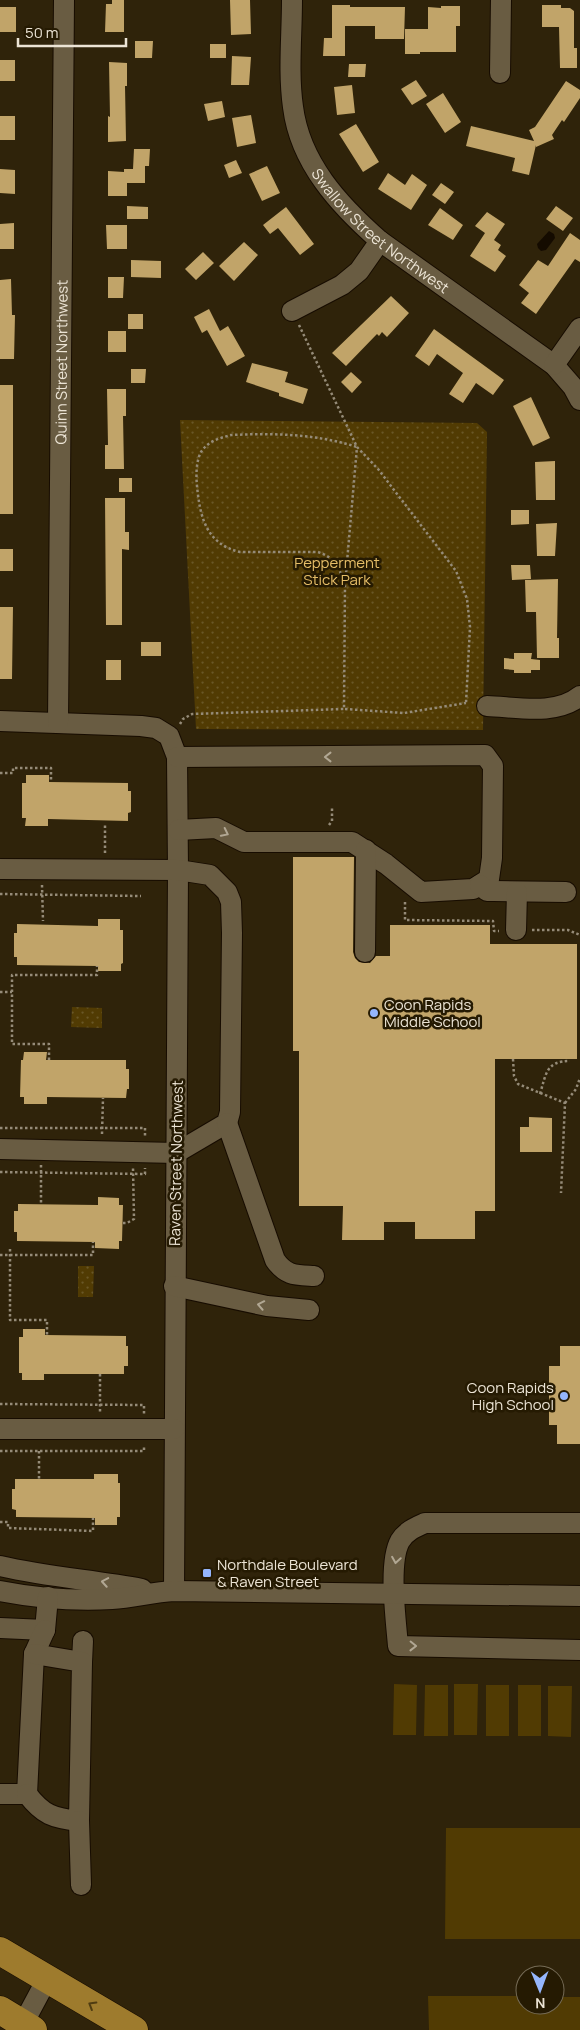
<svg xmlns="http://www.w3.org/2000/svg" width="580" height="2030" viewBox="0 0 580 2030" font-family="Manrope,sans-serif">
<style>
.park{fill:url(#park-dots)}
.garden{fill:#513b03}
.water{fill:#140b00}
.building{fill:#c1a469}
.lines{fill:none;stroke-linecap:round;stroke-linejoin:round}
.minor-casing{stroke:#170c00;stroke-width:22}
.highway-casing{stroke:#170c00;stroke-width:29}
.path{stroke:#958b78;stroke-width:2.5;stroke-dasharray:2.5 2.5;stroke-linecap:butt}
.minor{stroke:#695c42;stroke-width:20}
.highway{stroke:#9e7b2d;stroke-width:28}
.oneway{stroke:#b1a793}
.oneway2{stroke:#4f3c11}
.poi-dot{fill:#95b6fd;stroke:#251a02;stroke-width:2}
.labels{text-anchor:middle;dominant-baseline:central;stroke-width:5;stroke-linejoin:round;paint-order:stroke}
.street-label{font-size:15px;fill:#ece4d5;stroke:#251a02}
.park-label{font-size:15px;fill:#e5bd67;stroke:#251a02}
.poi-label{font-size:15px;fill:#ece4d5;stroke:#251a02;text-anchor:start}
</style>
<defs>
<pattern id="park-dots" width="8" height="8" patternUnits="userSpaceOnUse" patternTransform="scale(1.25)"><rect width="8" height="8" fill="#513b03"/><path d="M2 2h.1M6 6h.1" fill="none" stroke="#6a5727" stroke-width="1.8" stroke-linecap="round"/></pattern>
</defs>
<rect width="100%" height="100%" fill="#2f230a"/>
<!-- park -->
<path class="park" d="M180,420L477,423L487,432L483,730L196,729Z
M72,1007L102,1008V1028L71,1027Z
M78,1266H94L93,1297H78Z"/>
<!-- garden -->
<path class="garden" d="M394,1684L417,1685L416,1735H393Z
M454,1684H478L477,1735H454Z
M425,1685H448V1736H424Z
M486,1685H509V1736H486Z
M518,1685H541V1736H518Z
M548,1686H572L571,1737L548,1736Z
M446,1828H580V1939H445Z
M428,1996H525V2005H555V1997H580V2030H429Z"/>
<!-- water -->
<path class="water" d="M549,231L554,234L555,238L546,250L541,251L538,248L537,244Z"/>
<!-- building -->
<path class="building" d="M112,0H124V32H105L106,4H112Z
M230,0H250L251,34L231,35Z
M332,5H350V7H405L404,39H375V26H345V56H323L324,38H332Z
M542,5H561V8H570L574,11V48H577V68H560L559,27H542Z
M441,6H460V26H456V52H420V54H405V29H428V7L441,8Z
M0,7H16V32H0Z
M135,41H153L152,58H135Z
M210,44H226V58H210Z
M232,56L251,57L249,85H231Z
M0,60H15V81H0Z
M109,62L127,63V86H125L126,141L108,142V116L110,117Z
M349,64H366L365,77H348Z
M416,80L427,96L412,105L401,89Z
M566,81L580,90V98L564,122L562,120L552,135L554,139L536,147V145L529,175L512,171L515,158L466,146L471,126L534,141L529,130L535,127Z
M352,85L355,113L337,115L334,87Z
M443,93L461,122L445,133L426,104Z
M222,101L225,117L208,121L204,104Z
M251,115L256,143L237,147L232,118Z
M0,116H15V140H0Z
M356,124L379,162L363,172L339,134Z
M134,149H150L149,166H145V183H127V196H108V171L124,172V169H133Z
M236,160L242,173L229,178L224,165Z
M267,166L280,193L262,201L249,174Z
M0,169L15,170V194L0,193Z
M388,173L405,185L412,174L427,185L411,210L378,189Z
M441,183L454,192L445,204L432,195Z
M127,206L148,207V219H127Z
M556,206L573,218L563,231L546,219Z
M286,207L314,244L300,255L278,228L270,234L263,225Z
M440,208L463,225L453,240L428,225Z
M487,212L505,224L494,240L501,245L498,250L506,256L495,272L470,256L485,233L475,226Z
M14,223V249H0V224Z
M106,225H127V249H107Z
M570,233L580,240V262L575,259L536,314L521,303L529,293L519,285L538,260L548,266Z
M244,242L258,255L234,281L219,266Z
M203,252L214,263L196,280L185,269Z
M131,260L161,261V278L131,277Z
M108,277H124L123,298H108Z
M11,279L12,315H15L14,359H0V280Z
M391,296L409,313L387,337L382,332L379,336L377,334L346,366L332,353Z
M209,309L220,331L228,326L245,356L227,366L207,330L202,333L194,317Z
M128,314H143V329H128Z
M434,329L504,380L493,395L476,383L463,403L449,394L463,373L437,354L429,366L415,356Z
M108,331H126V352H108Z
M252,363L288,372L285,382L308,389L303,404L279,396V393L246,382Z
M131,369H146L145,383H131Z
M351,372L362,382L352,393L341,382Z
M0,385H13V514H0Z
M107,389H126V416H123L124,469H105V445H108Z
M531,397L550,438L533,446L513,406Z
M555,461V500H536L535,462Z
M119,478H132V492H119Z
M105,498H125V532H129V550L122,549V625H106Z
M511,510H529V524L511,525Z
M557,523L555,556H537L536,524Z
M0,549H13V571H0Z
M511,565H530L531,579L512,580Z
M558,579L557,638H559V658H537L536,612H526L525,580Z
M0,607H13L12,679H0Z
M141,642H161V656H141Z
M514,653H532L531,659L540,660V670H531V673H514V670L504,669V658L514,659Z
M106,660H121V680H106Z
M26,775H49V782L128,783V791H131V812L128,813V821L48,819V826H25L26,818H22V783H26Z
M293,857H354L353,952L355,958L359,962L370,963L376,956H390V925H490V944H577V1059H495V1211H475V1239H415V1222H384V1240H342L343,1206H299V1051H293Z
M98,919H120V930H123V963L121,964V971H98V966L17,965V957H14V933H17V924L98,926Z
M24,1052H47L46,1060H126V1069H129V1089H127L126,1098L47,1097V1104H24V1097H20L21,1060H23Z
M529,1117L552,1118V1152H520V1127H529Z
M98,1197L119,1198V1205H123L122,1241H119V1249L95,1248V1242L17,1241V1232H14V1211H18V1204L98,1205Z
M23,1329H45V1335L126,1336V1346H128V1366H124V1374H44V1380H22V1373H19V1337H23Z
M560,1346H580V1444H557V1425H549V1366H560Z
M94,1474H118V1483H120V1517H117V1525H95V1518L16,1517V1510L12,1509V1489H15V1479H94Z"/>
<g class="lines">
<defs>
<g id="minor">
<path id="s1" d="M292,0C292,35 288,72 293,107C300,163 339,205 380,241L554,365L573,387L580,400"/>
<path d="M500,73L501,0"/>
<path d="M292,311L342,285L359,271L380,241"/>
<path d="M554,365L580,328"/>
<path d="M487,706C516,707 556,716 580,696"/>
<path d="M0,721L141,726L156,728L169,736L177,757L178,870L174,1591"/>
<path id="s2" d="M58,723L64,0"/>
<path d="M177,757L485,755L493,766L492,858L489,879L473,889L421,892L386,864L352,842H244L216,828L178,830"/>
<path d="M0,869L178,870L210,875L227,892L231,902L232,933L230,1112L227,1123L176,1153L0,1149"/>
<path d="M480,885L487,891H493L566,892"/>
<path d="M516,930L517,892"/>
<path d="M365,952L366,850"/>
<path d="M227,1123L275,1260C286,1276 296,1275 314,1276"/>
<path d="M174,1286L267,1306L309,1310"/>
<path d="M0,1429H174"/>
<path d="M580,1523H425C416,1527 406,1531 400,1541C388,1563 396,1620 398,1646L580,1650"/>
<path d="M0,1566C47,1577 94,1580 142,1589"/>
<path d="M0,1591C36,1598 76,1601 112,1599C133,1598 152,1592 174,1591L580,1596"/>
<path d="M0,1628L45,1630L48,1597"/>
<path d="M82,1662L83,1641"/>
<path d="M0,1794H27L34,1654L45,1630"/>
<path d="M27,1794C43,1815 53,1818 79,1821L82,1662L34,1654"/>
<path d="M79,1821L81,1885"/>
<path d="M23,2024L47,1979"/>
</g>
<path id="highway" d="M0,1951L134,2030
M0,2010L33,2030"/>
</defs>
<!-- minor casing -->
<use href="#minor" class="minor-casing"/>
<!-- highway casing -->
<use href="#highway" class="highway-casing"/>
<!-- path -->
<path class="path" d="M299,325L357,447L378,469L456,571L467,599L470,627L466,703
M344,583C340,568 334,557 318,552H240C206,544 200,517 197,486C196,476 196,461 201,452C208,441 220,438 231,435C274,433 317,434 357,447
M345,709L404,713L466,703
M180,724L183,719L192,714L344,709L345,585L357,447
M0,773H13V768H51V782
M329,825L332,821V807
M105,853V824
M42,885L43,921
M0,894L141,896
M405,902V920L493,921L494,931H499
M532,930H568L580,935
M0,992H12
M513,1059L514,1076L518,1084L565,1103L561,1193
M49,1060V1044H12V975H97V966
M540,1094C546,1074 546,1061 570,1061
M565,1103L576,1089L580,1078
M0,1128H145V1136
M102,1134L103,1098
M41,1165V1204
M0,1172L145,1174V1168
M123,1223H127L134,1219L133,1168
M10,1249V1320H47V1335
M0,1255H93V1242
M100,1374V1412
M0,1404L144,1405V1414
M0,1451H144V1446
M39,1451V1479
M0,1522H8V1528L93,1531V1518"/>
<!-- minor -->
<use href="#minor" class="minor"/>
<!-- highway -->
<use href="#highway" class="highway"/>
</g>
<!-- one-way arrows -->
<defs><path id="oneway-chevron" d="M-2-3.5L2.5 0L-2 3.5" fill="none" stroke-width="1.6" stroke-linecap="round" stroke-linejoin="round" transform="scale(1.25)"/></defs>
<g class="oneway">
<use href="#oneway-chevron" transform="translate(328 757) rotate(180)"/>
<use href="#oneway-chevron" transform="translate(225 833) rotate(26)"/>
<use href="#oneway-chevron" transform="translate(261 1305) rotate(-169)"/>
<use href="#oneway-chevron" transform="translate(396 1560) rotate(99)"/>
<use href="#oneway-chevron" transform="translate(105 1582) rotate(-170)"/>
<use href="#oneway-chevron" transform="translate(413 1646) rotate(1)"/>
</g>
<use class="oneway2" href="#oneway-chevron" transform="translate(92 2005) rotate(-149)"/>
<!-- markers -->
<g class="poi-dot">
<circle cx="374" cy="1013" r="5"/>
<circle cx="564" cy="1396" r="5"/>
<rect x="202" y="1568" width="10" height="10" rx="2.5"/>
</g>
<g class="labels">
<!-- street labels -->
<g class="street-label">
<text stroke="none"><textPath href="#s1" startOffset="264">Swallow Street Northwest</textPath></text>
<text stroke="none"><textPath href="#s2" startOffset="361">Quinn Street Northwest</textPath></text>
<text transform="translate(176 1163) rotate(-89)">Raven Street Northwest</text>
</g>
<!-- park labels -->
<g class="park-label">
<text x="337" y="562">Pepperment<tspan x="337" dy="17">Stick Park</tspan></text>
</g>
<!-- poi labels -->
<g class="poi-label">
<text x="384" y="1004">Coon Rapids<tspan x="384" dy="17">Middle School</tspan></text>
<text x="554" y="1387" text-anchor="end">Coon Rapids<tspan x="554" dy="17">High School</tspan></text>
<text x="217" y="1564">Northdale Boulevard<tspan x="217" dy="17">&amp; Raven Street</tspan></text>
</g>
</g>
<!-- north arrow -->
<g transform="translate(540 1990) rotate(179)"><circle r="24" fill="#251a02" stroke="#756b56"/>
<path d="M0-4L9 19L0 12L-9 19Z" fill="#95b6fd"/>
<text y="-8" font-size="14" font-weight="bold" text-anchor="middle" fill="#ece4d5">N</text>
</g>
<!-- scale -->
<path d="M18 38v8h108v-8" fill="none" stroke="#ece4d5" stroke-width="2.5"/>
<text x="25" y="38" font-size="15" fill="#ece4d5" stroke="#251a02" stroke-width="4" paint-order="stroke">50 m</text>
</svg>
